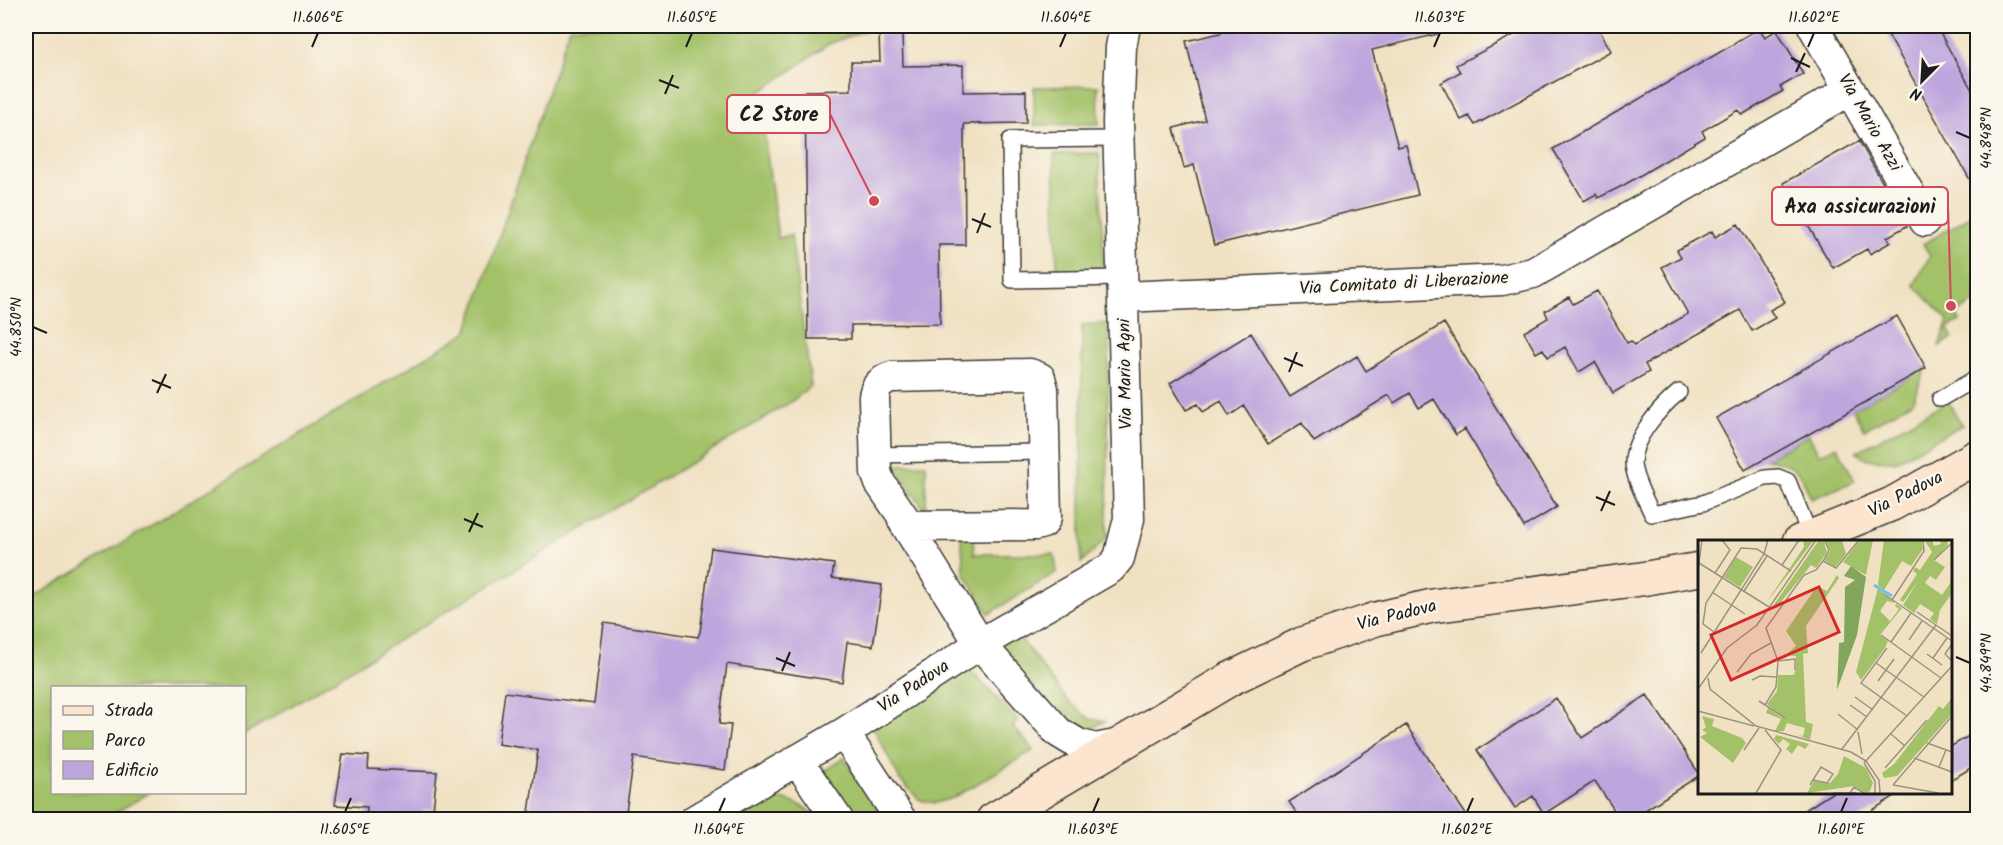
<svg xmlns="http://www.w3.org/2000/svg" width="2003" height="845" viewBox="0 0 2003 845" font-family="Kalam,sans-serif">
<style>
.green{fill:#a3c168;stroke:#606e42;stroke-width:1.5}
.building{fill:#bda6dd}
.lines{fill:none;stroke-linecap:round;stroke-linejoin:round}
.lane-casing{stroke:#3c3a35;stroke-width:18}
.street-casing{stroke:#3c3a35;stroke-width:33}
.secondary-casing{stroke:#3c3a35;stroke-width:36}
.lane{stroke:#fff;stroke-width:15}
.street{stroke:#fff;stroke-width:30}
.secondary{stroke:#fce5cf;stroke-width:33}
.ticks{fill:none;stroke:#1c1c1c;stroke-width:2}
.labels{text-anchor:middle;dominant-baseline:central;stroke-width:4.5;stroke-linejoin:round;paint-order:stroke}
.street-label{font-size:18px;fill:#1c1c1c;stroke:#fbf7ec}
.inset-river{fill:none;stroke:#75bfed;stroke-width:3}
.inset-road{fill:none;stroke:#9b9280;stroke-width:1.5}
.view{fill:#d62828;fill-opacity:0.15;stroke:#d62828;stroke-width:3}
.inset-edge{fill:none;stroke:#1c1c1c;stroke-width:3}
.leader{fill:none;stroke:#d1495b;stroke-width:2}
.callout-dot{fill:#d1495b;stroke:#fbf7ec;stroke-width:2}
.callout{fill:#fbf7ec;stroke:#d1495b;stroke-width:2}
.callout-label{font-size:20px;text-anchor:middle;font-weight:bold;fill:#1c1c1c}
.neatline{fill:none;stroke:#1c1c1c;stroke-width:2}
.ticks-label{font-size:15px;text-anchor:middle;fill:#1c1c1c}
</style>
<rect width="100%" height="100%" fill="#fbf7ec"/>
<filter id="ink" filterUnits="userSpaceOnUse"><feTurbulence type="fractalNoise" baseFrequency=".0167" numOctaves="2"/><feDisplacementMap in="SourceGraphic" scale="12" xChannelSelector="R" yChannelSelector="G"/><feConvolveMatrix kernelMatrix="1 2 1 2 8 2 1 2 1" color-interpolation-filters="sRGB"/></filter>
<filter id="wash" filterUnits="userSpaceOnUse"><feTurbulence type="fractalNoise" baseFrequency=".008" numOctaves="4" result="noise"/><feDisplacementMap in="SourceGraphic" scale="24" xChannelSelector="R" yChannelSelector="G"/><feGaussianBlur stdDeviation="1.35" result="paint"/><feColorMatrix in="noise" values="0 0 0 0 0 0 0 0 0 0 0 0 0 0 0 0 0 1.4 0 .05"/><feComposite in="paint" operator="in"/></filter>
<g filter="url(#wash)">
<rect width="100%" height="100%" fill="#f0e1c2"/>
<!-- green -->
<path class="green" d="M570,26H907L873,27L829,44L759,93L778,238L791,235L811,386L791,402L245,734L244,688H52V792L149,793L105,819H26V602L467,332Z
M1098,86L1099,124L1034,125V87Z
M1099,153L1104,271L1057,272L1054,154Z
M1977,212V301L1956,314L1960,321L1947,328L1953,338L1939,346L1948,320L1914,285L1930,256L1923,244Z
M1109,323L1107,538L1081,563L1082,325Z
M1926,368L1912,402L1864,430L1853,409Z
M1948,401L1962,425L1895,462C1880,459 1867,463 1856,452Z
M1809,435L1819,455L1837,446L1855,481L1811,499C1800,472 1797,463 1766,459Z
M926,464V512L894,465Z
M961,534H973L974,554H1054L1057,572L989,614L964,573Z
M1017,634L1067,700L1090,719L1105,721L1088,731L1067,723L994,647Z
M964,664L1018,720L1013,727L1034,750L953,798L935,803L920,800L900,780L871,723Z
M844,758L884,819H854L822,772Z
M774,797C788,801 809,805 817,819L729,820L744,803Z"/>
<g id="blocks">
<!-- building -->
<path class="building" d="M1250,26H1437L1438,34L1372,50L1398,147L1406,145L1418,195L1214,245L1194,165L1184,168L1174,128L1205,120L1186,41Z
M1531,26H1597L1611,51L1475,125L1469,116L1461,120L1441,83L1460,72L1456,65Z
M1883,26H1936L1977,99V192Z
M1759,28L1765,37L1777,30L1803,74L1780,87L1783,91L1742,115L1738,110L1702,131L1705,137L1624,185L1598,198L1596,194L1584,201L1553,149L1734,44V43Z
M879,34H902L903,66L963,65V92L1026,91V123L964,124L965,245H939L940,324L851,325V339H808L805,91L851,90V62H880Z
M1859,141L1907,226L1887,237L1891,242L1870,254L1867,249L1833,268L1783,183Z
M1738,224L1785,302L1770,310L1775,318L1752,331L1740,310L1645,364L1649,372L1613,393L1595,362L1579,372L1565,347L1548,357L1543,349L1536,353L1524,332L1548,318L1545,311L1569,297L1573,304L1597,291L1627,343L1631,341L1634,345L1688,314L1662,267L1681,257L1677,250L1712,231L1715,237Z
M1897,316L1926,368L1745,470L1716,418Z
M1444,323L1557,507L1524,527L1465,429L1456,435L1434,399L1419,408L1410,393L1394,403L1389,395L1314,442L1302,423L1268,444L1244,406L1229,416L1221,401L1203,412L1198,404L1186,410L1170,383L1251,333L1290,397L1357,356L1366,371Z
M711,548L834,564L832,578L882,585L873,646L847,642L842,682L727,664L719,724L731,725L725,770L634,757L625,819H528L538,750L498,744L505,692L594,704L604,623L698,637L700,632Z
M1647,695L1700,775L1631,819H1620L1595,781L1544,814L1533,796L1515,808L1477,750L1556,698L1582,738Z
M1406,725L1469,819H1301L1289,802Z
M1977,731V764L1950,781V747Z
M343,754L369,756L368,769L437,772L433,810L424,809L423,819H366L367,807L335,805Z
M1833,792H1901L1859,819H1791Z"/>
</g>
</g>
<g filter="url(#ink)">
<use href="#blocks" fill-opacity="0" stroke="#3c3a35" stroke-width="1.5"/>
<g class="lines">
<defs>
<path id="lane" d="M1118,139L1010,140L1012,280L1122,278
M1679,392C1660,408 1627,443 1634,470C1637,485 1646,500 1652,514L1703,503L1765,478L1778,477L1788,481L1811,538
M1940,399L1978,377
M874,455L1044,452"/>
<path id="street" d="M1813,26L1925,221
M1124,297L1502,280L1533,273L1850,90
M1030,374L1040,378L1043,389L1046,517L1043,523L1036,525L913,526L908,524L880,483L876,472L874,397C875,386 880,381 891,377Z
M903,520L980,644L1058,732L1078,744L1095,749L1121,744
M844,733L901,820
M797,760L838,820
M695,820L844,733L980,644L1111,568L1119,558L1129,519L1118,122L1121,47L1125,26"/>
<path id="secondary" d="M1799,542L1892,504L1978,456
M993,820L1230,679L1302,644L1376,619L1432,606L1641,579L1700,569"/>
</defs>
<!-- lane casing -->
<use href="#lane" class="lane-casing"/>
<!-- street casing -->
<use href="#street" class="street-casing"/>
<!-- secondary casing -->
<use href="#secondary" class="secondary-casing"/>
<!-- lane -->
<use href="#lane" class="lane"/>
<!-- street -->
<use href="#street" class="street"/>
<!-- secondary -->
<use href="#secondary" class="secondary"/>
</g>
</g>
<!-- ticks -->
<path class="ticks" d="M312,47L318,33M686,47L692,33M1060,47L1066,33M1434,47L1440,33M1808,47L1814,33M1791,58L1810,67M1796,72L1805,53M659,80L679,88M665,94L673,75M1956,132L1970,138M972,219L991,227M977,233L985,213M33,327L47,333M1284,358L1303,366M1289,372L1297,352M152,380L171,388M157,393L166,374M1596,497L1615,505M1601,511L1610,491M464,519L483,527M469,532L478,513M1956,657L1970,663M776,658L795,666M782,671L790,652M345,812L351,798M719,812L725,798M1093,812L1099,798M1467,812L1473,798M1841,812L1847,798"/>
<g class="labels">
<!-- street labels -->
<g class="street-label">
<text transform="translate(1869 123) rotate(60)">Via Mario Azzi</text>
<text transform="translate(1404 284) rotate(-3)">Via Comitato di Liberazione</text>
<text transform="translate(1126 374) rotate(-91)">Via Mario Agni</text>
<text transform="translate(1906 495) rotate(-27)">Via Padova</text>
<text transform="translate(1397 616) rotate(-14)">Via Padova</text>
<text transform="translate(914 687) rotate(-33)">Via Padova</text>
</g>
</g>
<!-- overview -->
<g transform="translate(1698 540)">
<rect width="254" height="254" fill="#f0e1c2"/>
<path d="M105,0H116L68,63L106,7ZM121,0H125L129,12L118,28L113,25L78,68L75,66ZM127,0H144L148,14L137,27L126,20L132,11ZM162,0H175L168,35L145,22ZM186,0L224,1L225,9L213,26L204,21L186,50L180,45ZM234,0L236,6L243,4L242,0H249L250,5L229,28L236,20L247,27L238,40L232,36L227,43L244,55L253,42L252,56L242,70L239,84L232,79L236,73L222,64L216,73L205,65L221,40L205,62L202,60L219,34L215,31L217,27L222,30L234,12L227,1ZM38,17L55,27L42,47L26,37ZM139,35L141,38L108,86L110,113L105,114L108,182L115,184L112,200L100,195L105,196L107,188L89,183L86,191H77L83,179L68,173L70,168L86,179L69,164L79,151L80,135H96L98,128V116L88,115L98,106L88,91L119,46L129,51ZM180,48L197,63L189,61L182,71L192,81L201,69L197,66L198,64L204,68L182,95L190,101L187,108L163,140L158,132ZM253,159V175L199,236L186,238L184,233L196,224L241,166L245,169ZM4,176L16,179L14,186L44,198L48,203L35,223L2,197L9,193L4,190L8,187ZM78,195L111,204L107,209L100,205L94,214L88,209L92,204L85,199L81,204L76,199ZM146,216L168,228L175,243L172,251L168,253L156,246L109,253L116,241L132,243L140,234Z" fill="#a3c168"/>
<path d="M153,26L168,37L159,95L139,150L141,103L146,102L147,47L157,40L146,36Z" fill="#82a75c"/>
<path class="inset-river" d="M176,45L194,56"/>
<path class="inset-road" d="M236,20L254,3M125,21L138,28L161,0M1,23L71,67M84,25L101,0M0,30L4,0M17,33L32,10L24,0M46,51L69,16M14,52L47,74M186,54L254,101M194,60L226,11L225,0M219,72L254,96M16,92L5,84L8,63L43,8L59,9L93,31M183,95L243,138M211,100L224,81M193,102L213,73M254,104L247,114L254,121M189,108L163,143L209,176M3,113L66,14L70,0M229,114L244,125M235,118L249,98M80,121L97,119V130M178,123L226,157M39,132L53,114L73,103M10,138L12,149L58,186L153,212L168,221M54,140L62,136L79,137M180,141L196,119M0,149L29,108L59,85L118,0M157,157L175,170M61,161L87,178M67,165L78,147L80,121L68,88L106,35L118,30L125,21L131,10L126,0M152,165L169,177M0,171L56,186M140,174L160,190M160,192L164,214M193,194L207,206M229,203L254,212M144,209L238,85M46,210L61,188M216,218L254,232M168,221L181,240L182,253M166,223L177,241V253M166,223L254,126M241,227L248,210M187,228L229,180M112,245L115,240L123,227L135,234L129,243L115,240M195,245L254,176M195,245L240,253M58,253L83,210L67,190M135,253H158M152,253L156,247L166,253"/>
<path class="view" d="M121,47L141,92L33,140L13,95Z"/>
<rect width="254" height="254" class="inset-edge"/>
</g>
<!-- callouts -->
<path class="leader" d="M874 201L830 114M1951 306L1948 206"/>
<g class="callout-dot">
<circle cx="874" cy="201" r="6"/>
<circle cx="1951" cy="306" r="6"/>
</g>
<g class="callout">
<rect x="727" y="95" width="103" height="38" rx="6"/>
<rect x="1772" y="187" width="176" height="38" rx="6"/>
</g>
<g class="callout-label">
<text x="779" y="121">CZ Store</text>
<text x="1860" y="213">Axa assicurazioni</text>
</g>
<!-- margin -->
<rect width="2003" height="845" fill="none" stroke="#fbf7ec" stroke-width="66"/>
<!-- legend -->
<rect x="51" y="686" width="195" height="108" fill="#fbf7ec" stroke="#a29f99" stroke-width="1.5"/>
<rect x="63" y="706" width="30" height="9" fill="#fce5cf" stroke="#a29f99" stroke-width="1.5"/>
<text x="105" y="716" font-size="18" fill="#1c1c1c">Strada</text>
<rect x="63" y="731" width="30" height="18" fill="#a3c168" stroke="#a29f99" stroke-width="1.5"/>
<text x="105" y="746" font-size="18" fill="#1c1c1c">Parco</text>
<rect x="63" y="761" width="30" height="18" fill="#bda6dd" stroke="#a29f99" stroke-width="1.5"/>
<text x="105" y="776" font-size="18" fill="#1c1c1c">Edificio</text>
<!-- north arrow -->
<g transform="translate(1922 81) rotate(204)" stroke="#fbf7ec" stroke-width="4.5" paint-order="stroke">
<path d="M0-4.5L10 22L0 15L-10 22Z" fill="#1c1c1c"/>
<text y="-9" font-size="16" font-weight="bold" text-anchor="middle" fill="#1c1c1c">N</text>
</g>
<rect x="33" y="33" width="1937" height="779" class="neatline"/>
<g class="ticks-label">
<text x="318" y="22">11.606°E</text>
<text x="692" y="22">11.605°E</text>
<text x="1066" y="22">11.604°E</text>
<text x="1440" y="22">11.603°E</text>
<text x="1814" y="22">11.602°E</text>
<text transform="translate(1986 138) rotate(-90)" y="5">44.848°N</text>
<text transform="translate(16 327) rotate(-90)" y="5">44.850°N</text>
<text transform="translate(1986 663) rotate(-90)" y="5">44.849°N</text>
<text x="345" y="834">11.605°E</text>
<text x="719" y="834">11.604°E</text>
<text x="1093" y="834">11.603°E</text>
<text x="1467" y="834">11.602°E</text>
<text x="1841" y="834">11.601°E</text>
</g>
</svg>
